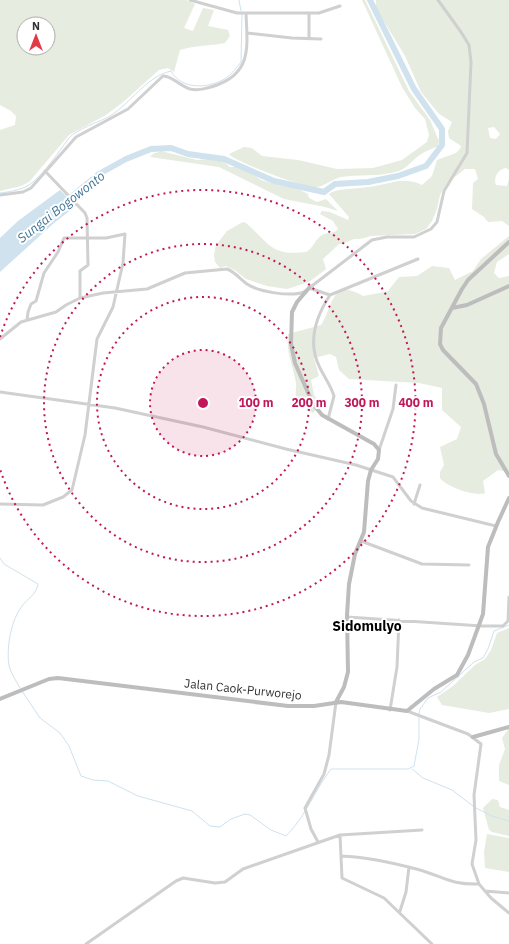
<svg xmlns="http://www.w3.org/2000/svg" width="509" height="944" viewBox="0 0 509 944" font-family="'IBM Plex Sans',sans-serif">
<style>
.green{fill:#e6ecdf;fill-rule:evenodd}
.water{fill:#cfe2ee}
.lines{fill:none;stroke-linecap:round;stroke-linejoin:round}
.stream{stroke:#cfe2ee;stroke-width:1}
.river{stroke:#cfe2ee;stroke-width:6}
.street{stroke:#d0d0d0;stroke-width:3}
.secondary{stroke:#bdbdbd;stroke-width:4}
.ring{fill:none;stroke:#c2185b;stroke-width:2;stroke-dasharray:2 4}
.labels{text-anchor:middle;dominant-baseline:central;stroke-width:4;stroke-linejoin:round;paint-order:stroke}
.street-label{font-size:12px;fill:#333;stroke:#fff}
.water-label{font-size:13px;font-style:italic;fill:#3f7597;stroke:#fff}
.quarter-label{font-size:14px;font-weight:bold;fill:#000;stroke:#fff}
.centre{fill:#c2185b;stroke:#fff;stroke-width:2}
.ring-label{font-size:12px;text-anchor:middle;font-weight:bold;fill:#c2185b;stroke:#fff;stroke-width:4;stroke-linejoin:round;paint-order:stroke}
</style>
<rect width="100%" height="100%" fill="#fff"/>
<!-- green -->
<path class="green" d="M0,0H186L195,4L184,28L193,31L203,8L214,10L208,26L228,30L230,36L225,43C210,46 195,45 180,50L174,72L168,68L159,70L122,103L106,115L69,135L29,182L21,186L0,191V130L15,125L16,116L11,111L0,105ZM24,24H48V48H24Z
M362,0H365L409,91L430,120L439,141L438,146C432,149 423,152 417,157C410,163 405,170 395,172C377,177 359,174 341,177C332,179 324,187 315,187C305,188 233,161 229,154L244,147L252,148L262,156L298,160L337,169L373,168L402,160L427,142L429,135L425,119L415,108L402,87Z
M376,0H509V170L506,168C498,169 493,178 496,185L507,186L509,179V226L502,221L488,222L484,217L472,209L473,183L478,179L475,169H465L447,183L440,195L437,209L432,221L426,229L415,234L371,236L360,239H354L342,244H339L323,259L326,269L309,282L287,289L267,286L246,279L236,271L226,266L220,268L215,262L214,255L216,245L227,231L243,222L246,223C270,244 271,256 306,252C313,249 315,239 322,235C328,232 334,234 338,229L333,221L320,214L322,211L330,212L348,220L349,217L329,194L332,192C344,188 356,189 368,187C388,185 403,175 422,185L432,176L437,160L456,153L460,149L461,146L449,138L448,131L452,122L439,114L421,92L405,56L376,8ZM494,127L500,134L496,139L490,138L488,128Z
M161,151L197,160L209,159L223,161L230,167H238L250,172L261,180L278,185L296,188L308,194L309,198L317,202L326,199L338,211L325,207L284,199L219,167L150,157L153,154Z
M509,236V254L497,262L494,273L499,278L509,276V472L498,470L483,481L485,493C476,497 446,487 440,478V472L444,465L440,447L457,439L461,427L442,410V388L419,383L349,379L339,370L336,357L330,354L314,358L319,376L311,380L314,395L321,404L313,413C307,409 301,405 297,398C294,393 297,388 296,383C293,364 286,354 288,334L321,325C333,307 331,277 363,296L385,292L388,291L399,277L417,276L432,266L449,268L455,280L473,271L481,259Z
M509,628V709L489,713L442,705L437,697L453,686L475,665L485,659L491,650L497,633Z
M509,728V785L499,781V765L505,749L502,738Z
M492,799L498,800L500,807L509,810V836L492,832L489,830L483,808Z
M487,834L509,838V872L485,868L484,852Z"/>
<!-- water -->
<path class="water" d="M60,190L76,206L54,223L0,272V238L18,221Z"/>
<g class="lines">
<!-- stream -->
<path class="stream" d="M239,0L241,11
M0,193C9,192 21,190 29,185C42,177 60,150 69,138C77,129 99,122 110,116C131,103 147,76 171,71C181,90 209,89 226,78C232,74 237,67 241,62L242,14
M0,558L4,564L38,584C36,595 28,598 22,606C11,620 6,648 9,666C11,673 16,681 20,688
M22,691L40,718L60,733L69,746L81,776L93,780L108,781L138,796L192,811L210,826L220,827L231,819L245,814L250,815L271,830L286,836C307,815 314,791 331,769H408L414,766L419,739V718
M419,714L420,709L428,698L441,692L474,662L483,658L488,649L494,631L509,625
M412,769L423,778L452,790L473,806
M476,808L492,816L509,821"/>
<!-- river -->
<path class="river" d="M66,201L99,174L126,159L151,149L171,148L188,154L224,159L274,181L324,192L335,184L368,182L398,176L426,166L442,145V129L414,89L370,0"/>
<!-- street -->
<path class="street" d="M246,13H319L340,6
M247,33L292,38L321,39
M309,39V14
M45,171L85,213L87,218L88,265L80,271V298L103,293L147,289L185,273L227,269C235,272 240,279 247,284C259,292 290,297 304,292L372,240L387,237H414L431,229L437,222L444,191L467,153L471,62L469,45L461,32L438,0
M0,195L23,192L31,188L76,137L128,109L163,76C171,75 180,86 190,89C199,91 208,88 217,85C253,72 247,44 246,13H237L190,0
M309,288L330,295L418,259
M0,339L21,322L56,312L66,305L80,298
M0,392L115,408L203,427L286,449L356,465L393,477L411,501L422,508L496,526
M328,419L334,396C331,386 325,378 320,368C307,343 315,318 330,295
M379,450L393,409L396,385
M0,504L43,505L63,497L72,490L85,435L97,339L113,307L123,263L125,234L106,238H64L58,252L44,273L36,301L31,304L28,312L27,320
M414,504L420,485
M361,541L422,564L469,565
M347,617L482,626H503L508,621L509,597
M390,710L397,667L399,620
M407,711L468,734L481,744L474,795L476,840L472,864L479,884L491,898L509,913
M340,835L342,878L384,898L432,944
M318,842L311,829L305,808L324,774L329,755L336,702
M341,856C367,857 394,863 420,870C444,877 451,885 479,884
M485,891L509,893
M400,911L406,892L409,867
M86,944L176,881L183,878L215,883L225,882L243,869L340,835L422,830"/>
<!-- secondary -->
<path class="secondary" d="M509,242L468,280L462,289L441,328L440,344L443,350L476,384L484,404L496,454L509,476
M309,288L297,302L292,312L291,344L295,363L313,404L322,415L374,444L379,450L378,459L371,470L368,481L364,532L355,554L349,584L347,615L348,672L344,687L336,702
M452,308L467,305L509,286
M0,699L49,679L58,678L288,706H314L341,702L407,711L434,689L457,675L468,655L483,614L488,547L498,522L509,498
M473,737L509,727"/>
</g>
<!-- distance rings -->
<circle cx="203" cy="403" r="53" fill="#c2185b" fill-opacity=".12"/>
<g class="ring">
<circle cx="203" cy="403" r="53"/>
<circle cx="203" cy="403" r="106"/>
<circle cx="203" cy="403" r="159"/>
<path d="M0 337A213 213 0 1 1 0 469"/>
</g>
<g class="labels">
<!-- street labels -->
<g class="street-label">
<text transform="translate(243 689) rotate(6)">Jalan Caok-Purworejo</text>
</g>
<!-- water labels -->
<g class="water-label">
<text transform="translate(61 207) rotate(-38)">Sungai Bogowonto</text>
</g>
<!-- quarter labels -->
<g class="quarter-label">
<text x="367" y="626">Sidomulyo</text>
</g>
</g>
<circle cx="203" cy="403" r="6" class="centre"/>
<g class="ring-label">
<text x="256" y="407">100 m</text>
<text x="309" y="407">200 m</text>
<text x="362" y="407">300 m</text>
<text x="416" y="407">400 m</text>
</g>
<!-- north arrow -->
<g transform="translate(36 36)"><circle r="19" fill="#ffffff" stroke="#adadad"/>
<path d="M0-3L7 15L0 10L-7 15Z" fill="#e63946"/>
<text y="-6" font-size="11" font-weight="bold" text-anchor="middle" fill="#333333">N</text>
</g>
</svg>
